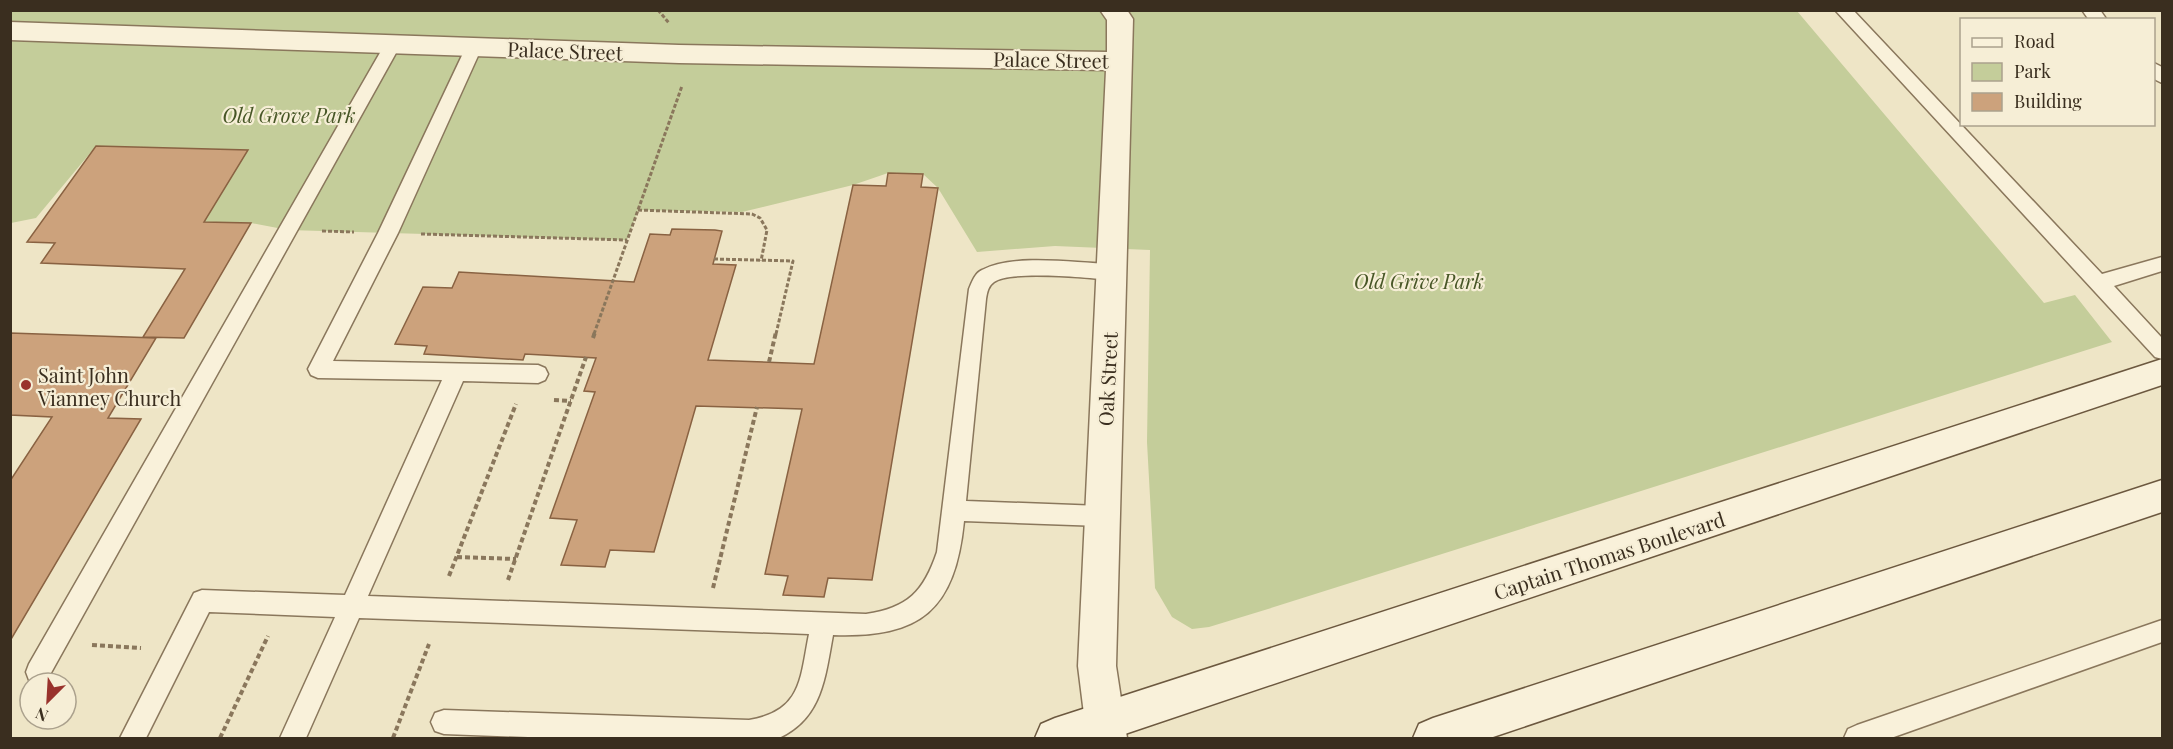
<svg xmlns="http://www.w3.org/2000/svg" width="2173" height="749" viewBox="0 0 2173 749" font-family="'Playfair Display',serif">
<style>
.green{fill:#c4cd9a}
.building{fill:#cca27c;stroke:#896242;stroke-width:1.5}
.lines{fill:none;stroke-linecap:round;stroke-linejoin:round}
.lane-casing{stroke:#8a775c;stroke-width:3}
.street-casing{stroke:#8a775c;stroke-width:3}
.secondary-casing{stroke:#6c583f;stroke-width:3}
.path-far1{stroke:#8a775c;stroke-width:3;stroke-dasharray:4 2;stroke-linecap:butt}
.path{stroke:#8a775c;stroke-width:4;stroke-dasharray:5 3;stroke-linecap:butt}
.lane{fill:#f9f1da;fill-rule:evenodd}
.street{fill:#f9f1da;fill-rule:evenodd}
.secondary{fill:#f9f1da;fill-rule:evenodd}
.poi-dot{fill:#99322c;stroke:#f6eed6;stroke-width:2}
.labels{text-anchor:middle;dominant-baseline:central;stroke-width:4.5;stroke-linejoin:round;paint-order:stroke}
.street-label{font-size:20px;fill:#3a2e1f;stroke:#f6eed6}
.park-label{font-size:20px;font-style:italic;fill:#475626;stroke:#f6eed6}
.poi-label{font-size:20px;fill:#3a2e1f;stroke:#f6eed6;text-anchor:start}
</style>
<rect width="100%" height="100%" fill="#eee5c6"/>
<!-- green -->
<path class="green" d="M11,11H1797L2044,303L2075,295L2112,342L1268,609L1209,627L1192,629L1172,617L1155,588L1147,442L1150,250L1055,246L977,252L938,188L923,174L888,173L853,185L742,212L638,210L627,240L288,230L251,223L204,222L247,150L96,146L36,218L11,223Z"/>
<!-- building -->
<path class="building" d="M96,146L248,150L204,222L251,223L184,338L143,337L185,269L41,263L55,243L27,242Z
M888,173L923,174L921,187L938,188L872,580L828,578L824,597L783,595L788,576L765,574L802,409L696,406L654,552L610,550L605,567L561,565L577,520L550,518L595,392L584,391L596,358L525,354L523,360L424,354L427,346L395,344L423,287L452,288L459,272L634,282L650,234L670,235L672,229L715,230L722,231L713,264L736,265L708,360L814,364L853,185L886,186Z
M10,333L156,338L108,418L141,419L10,641V481L52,417L10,415Z"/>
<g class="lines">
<defs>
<path id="lane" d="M1835,10H1853L2102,274L2162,257V271L2114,286L2162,338V359L2155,357Z
M2082,10H2100L2107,20H2089Z
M393,38L399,40L401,44L47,680L40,683L29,680L26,672L29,664L385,44L387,40Z
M474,41L480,43L482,47L398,233L333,361L538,365L545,368L548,374L545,380L538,383L463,381L368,596L866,614C908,608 924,591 937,552L969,289C972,282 975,273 982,270C1014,253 1076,263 1112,264L1119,267L1122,272L1119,277L1112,280C1090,278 1010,270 994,282C988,286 987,293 986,299L966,501L1101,506L1109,509L1112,516L1109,523L1101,526L964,521C955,610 921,638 833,635C825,678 822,718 779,738H555L444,734L435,731L431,722L435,713L444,710L749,720C802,711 800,679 809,634L359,618L306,738H280L335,617L209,612L146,738H120L194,593L202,590L345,595L442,380L318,378L311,375L308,369L378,233L466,47L468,43Z
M2154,63L2162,67V83L2154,79Z
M2162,620V642L1891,738H1844L1848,729L1857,725Z"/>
<path id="street" d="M1100,10H1127L1133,19L1116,666L1127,738H1087L1078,666L1106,70L679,63L10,40V22L679,45L1107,52V20Z"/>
<path id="secondary" d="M2162,359V385L1113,738H1035L1041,724L1055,718Z
M2162,480V512L1490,738H1413L1419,724L1433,718Z"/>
</defs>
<!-- lane casing -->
<use href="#lane" class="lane-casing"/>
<!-- street casing -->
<use href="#street" class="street-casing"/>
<!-- secondary casing -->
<use href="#secondary" class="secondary-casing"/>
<!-- path-far1 -->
<path class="path-far1" d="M658,10L669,23
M638,210L752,214L760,218L767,230L761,261
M322,231L354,232
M421,234L627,240
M714,259L793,261L776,334
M594,334L682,86"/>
<!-- path -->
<path class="path" d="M593,338L595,332
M769,362L776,332
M554,400L571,401
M457,557L516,559
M449,576L516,404
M508,580L586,357
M713,588L757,407
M92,645L141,648
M220,738L268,636
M393,738L429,644"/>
<!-- lane -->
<use href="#lane" class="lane"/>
<!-- street -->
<use href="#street" class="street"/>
<!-- secondary -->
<use href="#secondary" class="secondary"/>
</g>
<!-- markers -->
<circle class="poi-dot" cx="26" cy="385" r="6"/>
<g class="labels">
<!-- street labels -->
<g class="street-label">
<text transform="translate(565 50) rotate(2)">Palace Street</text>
<text transform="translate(1051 59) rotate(1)">Palace Street</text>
<text transform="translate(1107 379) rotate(-87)">Oak Street</text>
<text transform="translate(1609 555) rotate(-18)">Captain Thomas Boulevard</text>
</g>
<!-- park labels -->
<g class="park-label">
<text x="289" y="114">Old Grove Park</text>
<text x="1419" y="280">Old Grive Park</text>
</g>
<!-- poi labels -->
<g class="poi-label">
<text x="38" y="374">Saint John<tspan x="38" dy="23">Vianney Church</tspan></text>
</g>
</g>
<!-- border -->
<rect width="2173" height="749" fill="none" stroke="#3a2e1f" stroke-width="24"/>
<!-- legend -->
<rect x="1960" y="18" width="195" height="108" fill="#f6eed6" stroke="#aba18d" stroke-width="1.5"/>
<rect x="1972" y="38" width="30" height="9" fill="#f9f1da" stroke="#aba18d" stroke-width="1.5"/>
<text x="2014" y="48" font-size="18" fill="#3a2e1f">Road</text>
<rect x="1972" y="63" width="30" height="18" fill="#c4cd9a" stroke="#aba18d" stroke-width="1.5"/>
<text x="2014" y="78" font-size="18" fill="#3a2e1f">Park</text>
<rect x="1972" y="93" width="30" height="18" fill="#cca27c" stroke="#aba18d" stroke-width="1.5"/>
<text x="2014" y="108" font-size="18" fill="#3a2e1f">Building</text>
<!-- north arrow -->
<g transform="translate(48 701) rotate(204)"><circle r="28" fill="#f6eed6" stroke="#aba18d" stroke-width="1.5"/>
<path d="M0-4.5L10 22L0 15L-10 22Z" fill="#99322c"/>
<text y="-9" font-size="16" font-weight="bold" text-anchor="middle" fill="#3a2e1f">N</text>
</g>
</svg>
